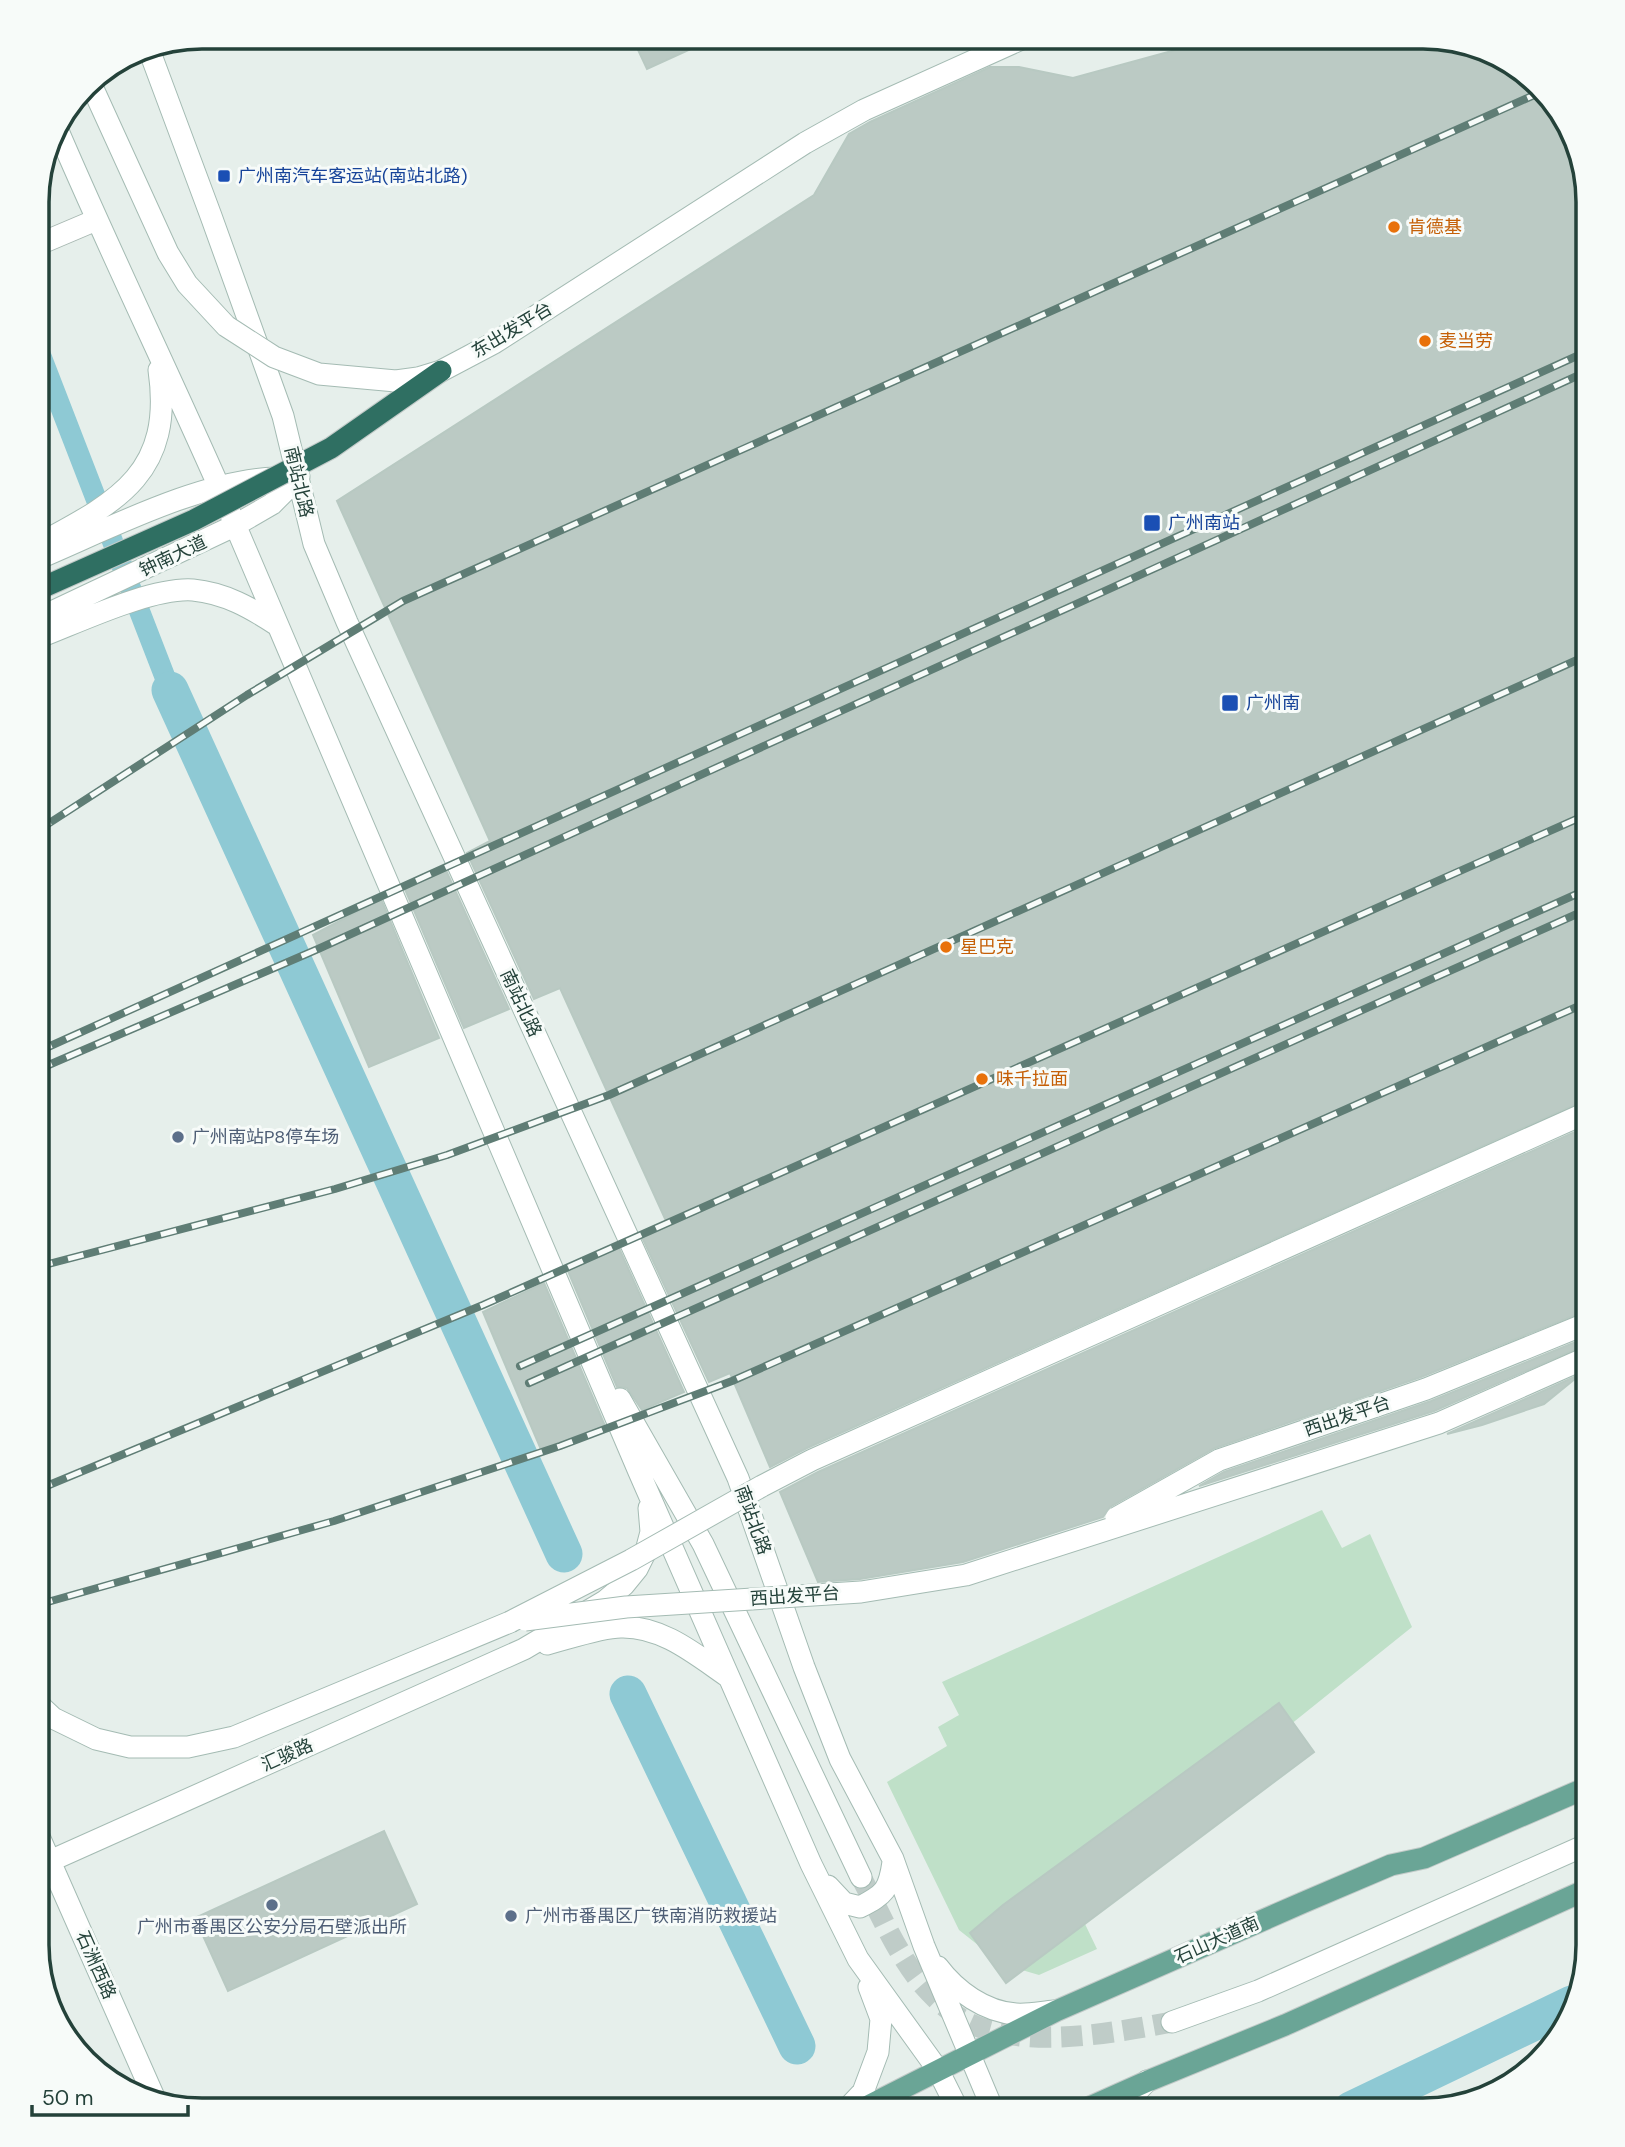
<svg xmlns="http://www.w3.org/2000/svg" width="1625" height="2147" viewBox="0 0 1625 2147" font-family="'DM Sans','Noto Sans SC',sans-serif">
<style>
.green{fill:#bfe0c8}
.lines{fill:none;stroke-linecap:round;stroke-linejoin:round}
.canal{stroke:#8ec9d4;stroke-width:21}
.river{stroke:#8ec9d4;stroke-width:37}
.building{fill:#bbcac4;stroke:#b8c9c2;stroke-width:2}
.secondary-tunnel{stroke:#bfccc8;stroke-width:21;stroke-dasharray:21 10;stroke-linecap:butt}
.street-casing{stroke:#a8b8b2;stroke-width:23}
.secondary-casing{stroke:#a4bbb3;stroke-width:23}
.primary-casing{stroke:#c2cac8;stroke-width:23}
.street{stroke:#fff;stroke-width:21}
.secondary{stroke:#fff;stroke-width:21}
.primary{stroke:#6aa596;stroke-width:21}
.rail-casing{stroke:#5f7d75;stroke-width:8}
.rail{stroke:#f7fbf9;stroke-width:5;stroke-dasharray:16;stroke-linecap:butt}
.secondary-bridge-casing{stroke:#a4bbb3;stroke-width:23;stroke-linecap:butt}
.highway-bridge-casing{stroke:#c2cac8;stroke-width:23;stroke-linecap:butt}
.secondary-bridge{stroke:#fff;stroke-width:21}
.highway-bridge{stroke:#2f6f62;stroke-width:21}
.transit-dot{fill:#1a4fb4;stroke:#f7fbf9;stroke-width:2.5}
.food-dot{fill:#e8710a;stroke:#f7fbf9;stroke-width:2.5}
.service-dot{fill:#5c6f8a;stroke:#f7fbf9;stroke-width:2.5}
.labels{text-anchor:middle;dominant-baseline:central;stroke-width:6;stroke-linejoin:round;paint-order:stroke}
.transit-label{font-size:18px;fill:#164399;stroke:#f7fbf9;text-anchor:start}
.food-label{font-size:18px;fill:#c56008;stroke:#f7fbf9;text-anchor:start}
.street-label{font-size:18px;fill:#24423a;stroke:#f7fbf9}
.service-label{font-size:18px;fill:#4e5e75;stroke:#f7fbf9;text-anchor:start}
.rim{fill:none;stroke:#24423a;stroke-width:3.5}
</style>
<rect width="100%" height="100%" fill="#e6efeb"/>
<!-- green -->
<path class="green" d="M1322,1510L1342,1548L1370,1534L1412,1627L1073,1899L1097,1949L1039,1975L1002,1964L959,1930L887,1782L947,1746L938,1727L959,1715L942,1682Z"/>
<g class="lines">
<!-- canal -->
<path class="canal" d="M37,346L170,690"/>
<!-- river -->
<path class="river" d="M170,690L564,1554
M628,1694L797,2046
M1351,2110L1572,2004"/>
</g>
<!-- building -->
<path class="building" d="M632,37H717L647,69Z
M1223,37H1434L1506,59L1561,110L1588,202V1099L807,1448L770,1467L730,1373L709,1382L641,1235L667,1223L560,988L534,999L467,853L490,841L337,501L814,195L849,134L870,122L990,67H1019L1073,78Z
M444,866L509,1009L464,1028L404,887Z
M381,899L439,1038L369,1067L313,935Z
M1588,1126V1310L1421,1377L1215,1448L1110,1507L1103,1517L963,1562L860,1579L818,1582L780,1492L818,1472Z
M618,1246L684,1392L642,1410L627,1388L617,1387L568,1271Z
M544,1283L605,1426L542,1452L483,1312Z
M1588,1337V1344L1434,1411L1199,1486L1224,1472L1431,1401Z
M1581,1374L1544,1404L1482,1425L1447,1434Z
M1279,1703L1314,1752L1006,1983L970,1933L1003,1905Z
M384,1831L417,1904L228,1991L195,1918Z"/>
<g class="lines">
<!-- secondary-tunnel -->
<path class="secondary-tunnel" d="M861,1877C880,1913 896,1952 922,1984C935,1999 953,2016 971,2024C1029,2049 1112,2033 1172,2022"/>
<defs>
<path id="street" d="M37,245L96,220"/>
<path id="secondary" d="M148,47L211,216L283,416L314,544L347,622L738,1478L804,1667L840,1759L893,1859L924,1946L993,2110
M56,126C108,248 166,367 219,487L639,1472L811,1864L858,1959L938,2070L958,2110
M37,545C117,502 174,474 159,370
M37,559C106,530 202,480 276,478
M37,619L234,526L272,504L299,477
M37,638C77,623 151,587 193,590C225,593 251,608 277,625
M620,1399L703,1544L861,1877
M547,1644C567,1639 601,1627 621,1627C662,1626 695,1654 727,1676
M37,1703L53,1718L96,1739L130,1747H188L234,1737L510,1622
M37,1832L154,2097
M50,1861L524,1649L605,1601L624,1585L637,1569L646,1551L651,1532L649,1508
M828,1886L844,1903L860,1907C885,1894 889,1890 893,1862
M938,1967C956,1991 985,2012 1016,2014C1028,2015 1042,2012 1054,2011
M1172,2022L1258,1991L1588,1844
M846,2110L863,2092L878,2052L881,2019L869,1987
M1120,2110L1147,2081"/>
<path id="primary" d="M860,2110L1056,2011L1302,1903L1391,1865L1424,1858L1588,1787
M1083,2110L1148,2081L1285,2025L1588,1889"/>
</defs>
<!-- street casing -->
<use href="#street" class="street-casing"/>
<!-- secondary casing -->
<use href="#secondary" class="secondary-casing"/>
<!-- primary casing -->
<use href="#primary" class="primary-casing"/>
<!-- street -->
<use href="#street" class="street"/>
<!-- secondary -->
<use href="#secondary" class="secondary"/>
<!-- primary -->
<use href="#primary" class="primary"/>
<defs>
<path id="rail" d="M37,831L247,695L403,601L1541,92
M37,1052L1588,351
M37,1070L318,949L1588,371
M37,1267L335,1189L447,1155L609,1095L1588,655
M520,1366L1588,889
M529,1383L1588,909
M37,1490L483,1305L1588,814
M37,1605L334,1521L560,1446L732,1381L1588,1002"/>
</defs>
<!-- rail casing -->
<use href="#rail" class="rail-casing"/>
<!-- rail -->
<use href="#rail" class="rail"/>
<defs>
<path id="secondary-bridge" d="M90,82L168,253L187,284L226,326L274,357L319,374L396,381L418,378L441,371L494,343L805,143L864,110L1026,37
M1116,1518L1219,1460L1426,1389L1588,1323
M525,1620L626,1607L861,1592L966,1575L1439,1423L1588,1357
M510,1622L631,1560L762,1486L812,1460L1588,1112"/>
<path id="highway-bridge" d="M37,590L194,520L331,448L441,371"/>
</defs>
<!-- secondary-bridge casing -->
<use href="#secondary-bridge" class="secondary-bridge-casing"/>
<!-- highway-bridge casing -->
<use href="#highway-bridge" class="highway-bridge-casing"/>
<!-- secondary-bridge -->
<use href="#secondary-bridge" class="secondary-bridge"/>
<!-- highway-bridge -->
<use href="#highway-bridge" class="highway-bridge"/>
</g>
<!-- markers -->
<g class="transit-dot">
<rect x="217" y="169" width="14" height="14" rx="3.5"/>
<rect x="1143" y="514" width="18" height="18" rx="3.5"/>
<rect x="1221" y="694" width="18" height="18" rx="3.5"/>
</g>
<g class="food-dot">
<circle cx="1394" cy="227" r="7"/>
<circle cx="1425" cy="341" r="7"/>
<circle cx="946" cy="947" r="7"/>
<circle cx="982" cy="1079" r="7"/>
</g>
<g class="service-dot">
<circle cx="178" cy="1137" r="7"/>
<circle cx="272" cy="1905" r="7"/>
<circle cx="511" cy="1916" r="7"/>
</g>
<g class="labels">
<!-- transit labels -->
<g class="transit-label">
<text x="238" y="176">广州南汽车客运站(南站北路)</text>
<text x="1168" y="523">广州南站</text>
<text x="1246" y="703">广州南</text>
</g>
<!-- food labels -->
<g class="food-label">
<text x="1408" y="227">肯德基</text>
<text x="1439" y="341">麦当劳</text>
<text x="960" y="947">星巴克</text>
<text x="996" y="1079">味千拉面</text>
</g>
<!-- street labels -->
<g class="street-label">
<text transform="translate(512 330) rotate(-31)">东出发平台</text>
<text transform="translate(299 482) rotate(77)">南站北路</text>
<text transform="translate(173 556) rotate(-25)">钟南大道</text>
<text transform="translate(521 1003) rotate(65)">南站北路</text>
<text transform="translate(1347 1416) rotate(-19)">西出发平台</text>
<text transform="translate(753 1520) rotate(70)">南站北路</text>
<text transform="translate(795 1596) rotate(-4)">西出发平台</text>
<text transform="translate(287 1755) rotate(-24)">汇骏路</text>
<text transform="translate(1217 1940) rotate(-24)">石山大道南</text>
<text transform="translate(96 1965) rotate(66)">石洲西路</text>
</g>
<!-- service labels -->
<g class="service-label">
<text x="192" y="1137">广州南站P8停车场</text>
<text x="525" y="1916">广州市番禺区广铁南消防救援站</text>
<text x="272" y="1927" text-anchor="middle">广州市番禺区公安分局石壁派出所</text>
</g>
</g>
<!-- crop -->
<path d="M0 0H1625V2147H0ZM202 49H1423A153 153 0 0 1 1576 202V1945A153 153 0 0 1 1423 2098H202A153 153 0 0 1 49 1945V202A153 153 0 0 1 202 49Z" fill="#f7fbf9" fill-rule="evenodd"/>
<path class="rim" d="M202 49H1423A153 153 0 0 1 1576 202V1945A153 153 0 0 1 1423 2098H202A153 153 0 0 1 49 1945V202A153 153 0 0 1 202 49Z"/>
<!-- scale -->
<path d="M32 2105v10h156v-10" fill="none" stroke="#24423a" stroke-width="3.5"/>
<text x="42" y="2105" font-size="21" fill="#24423a" stroke="#f7fbf9" stroke-width="5" paint-order="stroke">50 m</text>
</svg>
